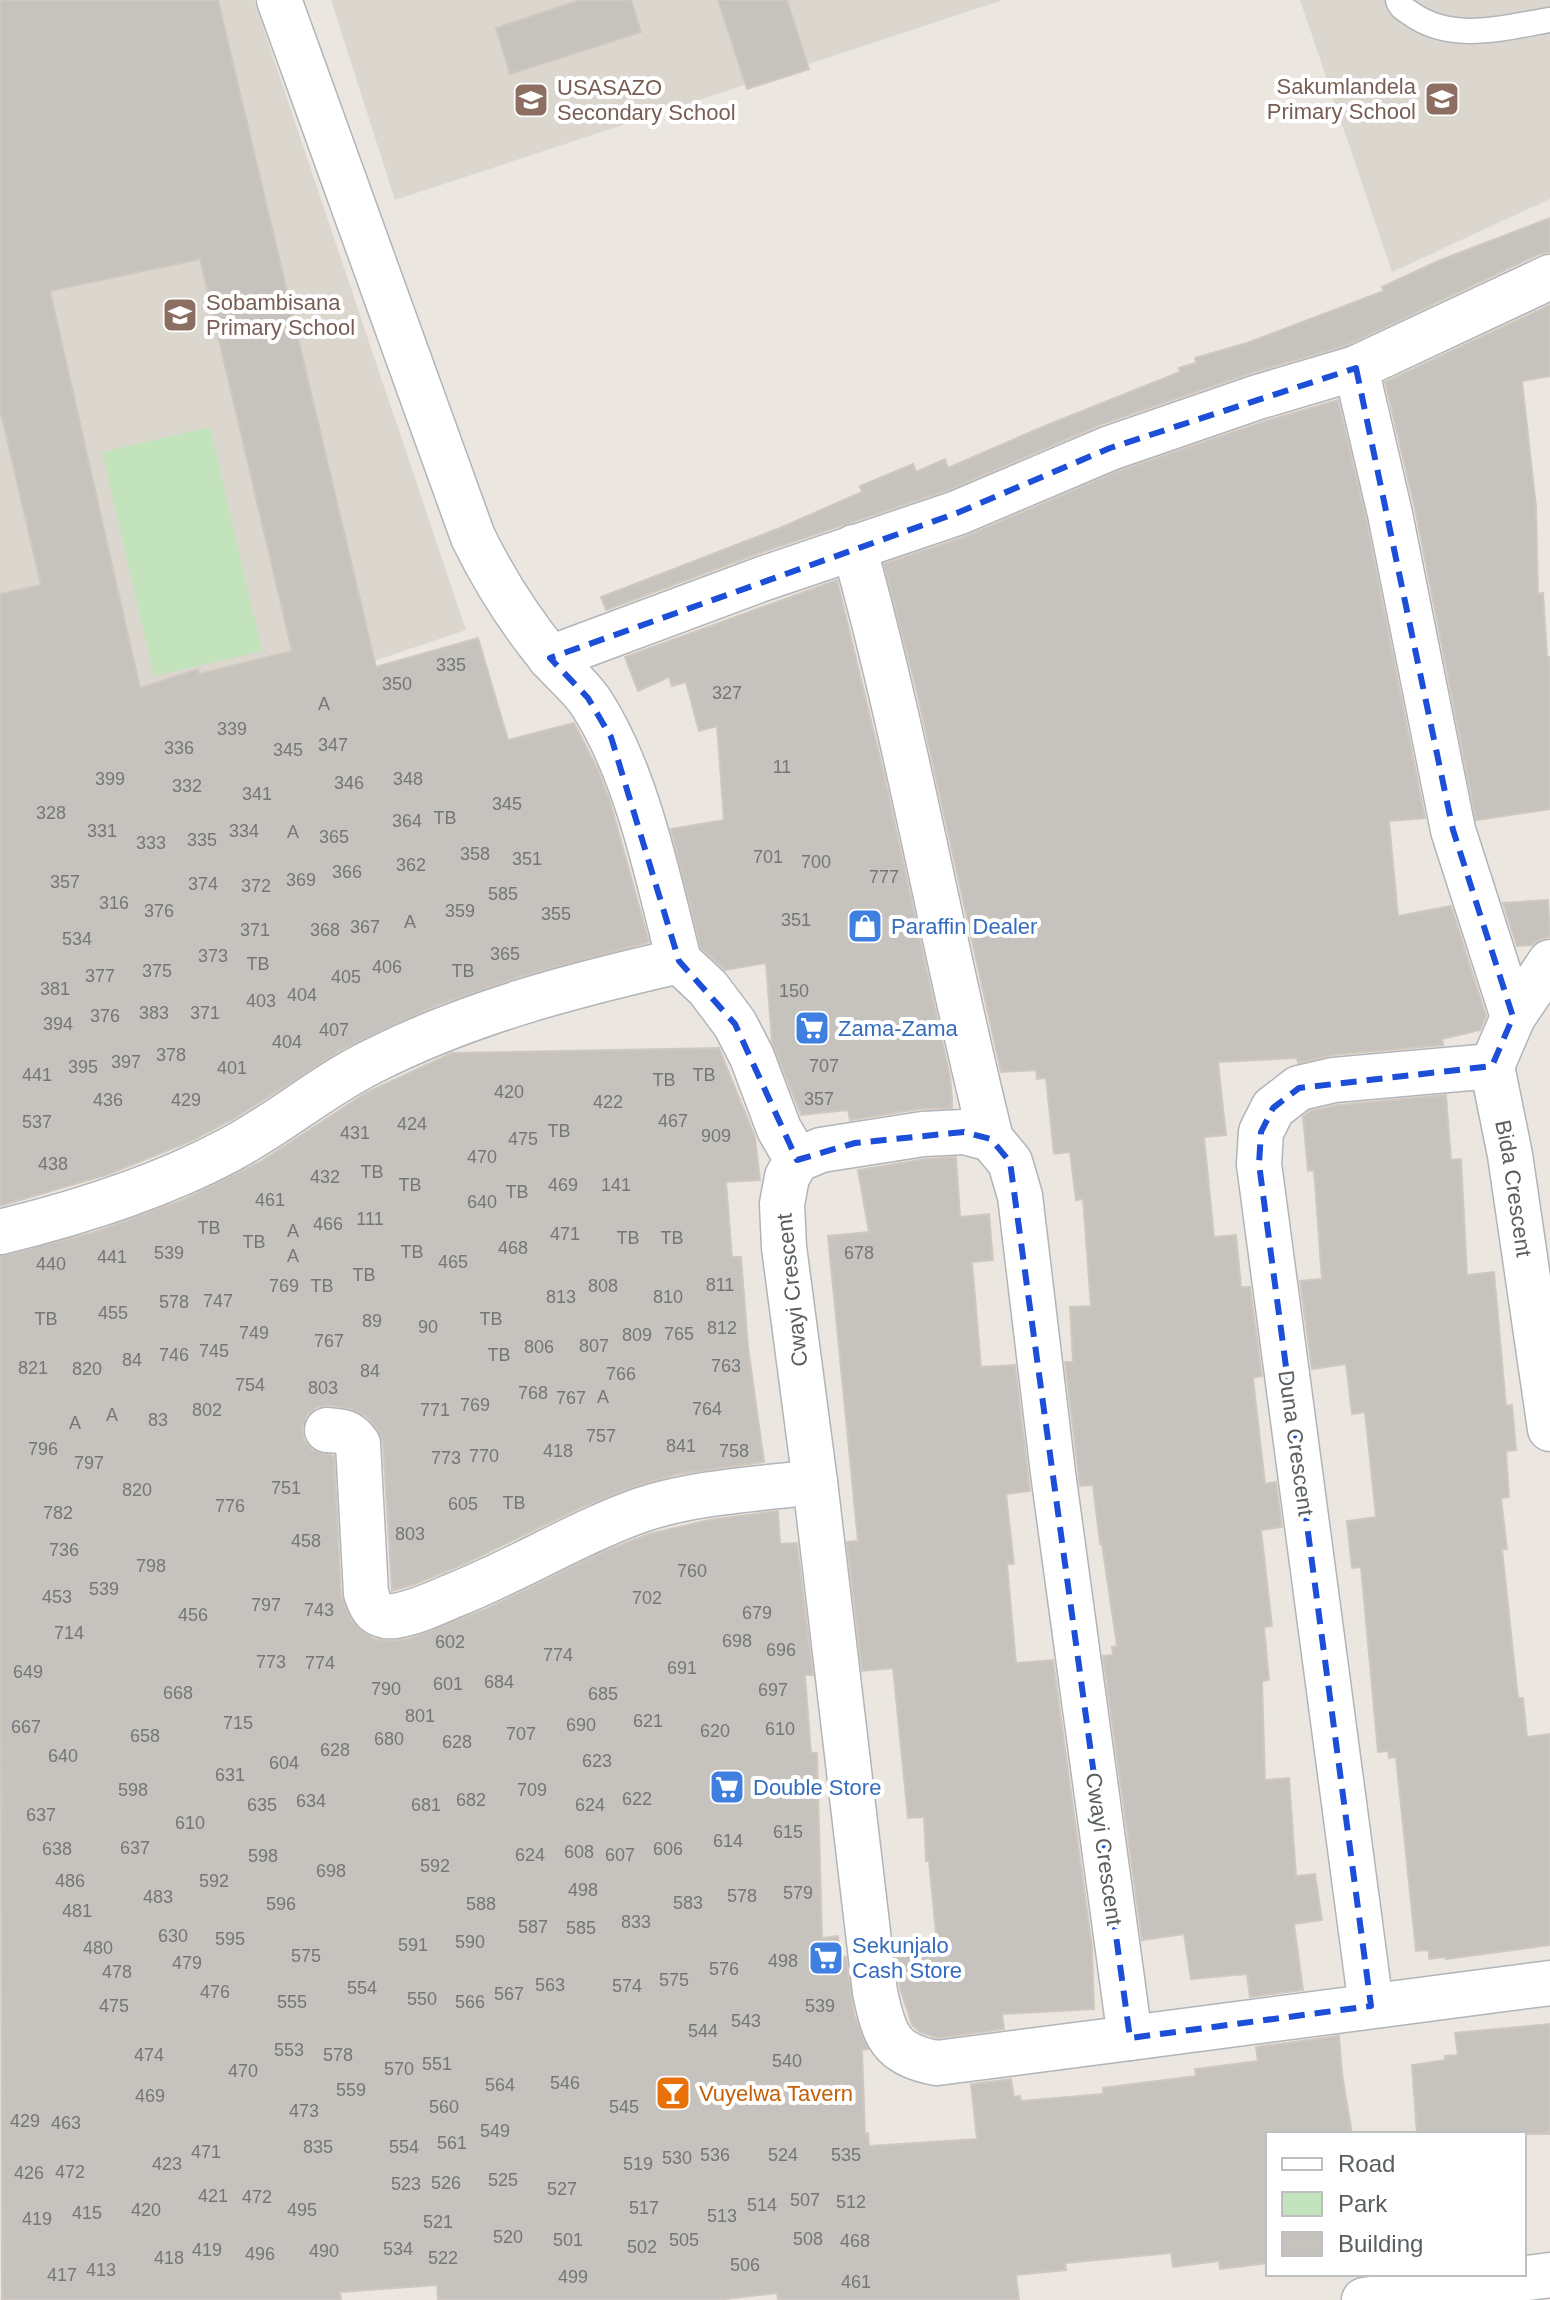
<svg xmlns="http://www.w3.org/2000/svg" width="1550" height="2300" viewBox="0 0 1550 2300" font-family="Helvetica,sans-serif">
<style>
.education{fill:#dbd7ce}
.green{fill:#c3e3bd}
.building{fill:#c6c2bd;stroke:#d0c8bf;stroke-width:2;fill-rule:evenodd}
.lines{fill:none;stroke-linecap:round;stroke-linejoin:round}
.lane-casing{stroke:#b1b4b8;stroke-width:27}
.street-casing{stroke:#b1b4b8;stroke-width:47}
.lane{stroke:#fff;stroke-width:24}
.street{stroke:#fff;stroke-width:44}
.marked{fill:none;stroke:#1d4ed8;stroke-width:6;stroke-dasharray:16 10;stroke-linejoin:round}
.labels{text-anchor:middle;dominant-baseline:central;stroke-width:8;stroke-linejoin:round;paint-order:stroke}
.number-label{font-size:18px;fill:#747778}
.education-label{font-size:22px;fill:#785e54;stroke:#fff;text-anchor:start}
.shop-label{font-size:22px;fill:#366cbe;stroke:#fff;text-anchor:start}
.street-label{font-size:22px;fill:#595e61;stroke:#fff}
.food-label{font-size:22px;fill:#c56008;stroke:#fff;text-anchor:start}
</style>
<rect width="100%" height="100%" fill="#ebe7e0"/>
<!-- education -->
<path class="education" d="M0,0H254L466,630L0,787Z
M331,0H1003L395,200Z
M1300,0H1550V199L1392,272Z"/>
<!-- green -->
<path class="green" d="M210,427L262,651L154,676L102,452Z"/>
<!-- building -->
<path class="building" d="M0,0H218L376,667L478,638L508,740L574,723L598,770L610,801L649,942L516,978L437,1005L343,1049L235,1118L191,1141L109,1174L0,1206V594L41,585L0,409ZM200,259L292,651L199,674L198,669L140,688L50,291Z
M580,0H631L641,32L510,74L496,28Z
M718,0H787L809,69L747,89Z
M1550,218V252L1539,254L1347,345L1251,373L1102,424L948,490L754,555L606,610L601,597L780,528L862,492L860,486L913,464L916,472L945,459L948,468L1040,428L1180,372L1179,368L1196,363L1195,358L1247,343L1384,291L1382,287L1438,261Z
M1550,305V376L1522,381L1536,507L1538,594L1543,593L1547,657H1550V809L1476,820L1415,509L1385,382Z
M1338,400L1366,519L1425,818L1389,821L1398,916L1451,906L1486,1016L1480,1030L1442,1039L1443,1045L1332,1055L1298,1063L1297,1058L1218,1062L1226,1135L1204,1137L1214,1237L1236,1235L1241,1287H1250L1262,1376L1253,1378L1265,1484L1276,1482L1282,1527L1261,1530L1272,1626L1264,1627L1269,1680L1262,1681L1265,1780L1289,1778L1296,1876L1315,1874L1322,1920L1294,1924L1303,1990L1250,1997L1247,1974L1191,1979L1184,1934L1142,1940L1103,1656L1113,1655L1112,1647L1117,1646L1102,1544H1100L1093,1485L1080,1486L1065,1362H1073L1070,1307L1091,1306L1083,1199L1076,1200L1070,1152L1054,1154L1046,1078L1037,1079L1036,1070L1001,1072L916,688L884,564L967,536L1119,471L1266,421Z
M837,580L884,774L950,1077L952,1098V1108L919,1109L850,1120L848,1110L801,1115L772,1042L766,963L725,970L701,948L671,829L724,820L717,726L699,731L686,682L672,686L669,677L638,691L625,657Z
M1548,900L1550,937L1540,939L1532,945L1517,946L1503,903Z
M719,1048L755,1137L760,1180L726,1182L732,1257H741L748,1347L764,1462L678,1474L632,1487L582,1507L466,1563L415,1584L392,1591L383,1443L378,1430L366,1416L352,1409L329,1405L317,1407L307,1415L302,1429L304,1440L312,1450L334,1456L341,1595L351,1620L361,1631L374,1639L389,1641L408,1639L486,1609L603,1552L649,1534L709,1520L778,1511L780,1544L797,1543L813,1675H805L811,1753H817L822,1938L838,1936L840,1957H846L854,2014L868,2049L862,2050L865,2134L868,2133L869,2146L977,2139L971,2084L1011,2079L1014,2097L1020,2096L1021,2101L1103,2094V2088L1196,2076L1195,2069L1258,2061L1256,2047L1339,2036L1342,2074L1352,2134H1268V2263L1220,2269L1219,2261L1173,2267L1171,2253L1065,2263L1066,2270L1016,2275L1019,2300H778L777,2293L716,2300H438L437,2285L340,2292L341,2300H2L0,1256L95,1232L185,1199L260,1162L366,1093L452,1053Z
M1446,1095L1451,1160L1461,1159L1467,1275L1494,1272L1506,1406L1512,1405L1516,1450L1506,1451L1509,1497L1501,1498L1507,1549H1502L1518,1698H1523L1527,1737L1550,1734V1945L1446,1959V1957L1429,1959V1950L1416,1951L1396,1757L1389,1758L1388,1751L1378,1752L1361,1567L1352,1568L1347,1521L1376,1517L1365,1412L1352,1414L1346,1364L1312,1369L1300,1281L1322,1279L1314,1170L1308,1171L1303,1117L1310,1111L1338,1105Z
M956,1157L960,1217L989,1214L993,1260L972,1262L981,1367L1015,1365L1030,1491L1006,1494L1014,1564H1007L1016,1663L1053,1660L1092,1947L1094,2009L1002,2014L1004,2029L938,2038L920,2032L912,2025L900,1988L896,1955L938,1953L929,1861H926L924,1817L908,1818L893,1668L862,1671L847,1542L858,1541L828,1236L869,1232L858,1170L926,1159Z
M1550,2024V2134H1417L1412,2065L1445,2060V2056L1458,2055L1455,2033Z"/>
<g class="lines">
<defs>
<path id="lane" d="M1398,0C1400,7 1404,9 1410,13C1451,43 1503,28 1549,20"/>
<g id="street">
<path d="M279,0L473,537C494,580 518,618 548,655C561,671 578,684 590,701C637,772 658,878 679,961"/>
<path d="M1356,368L1390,514L1453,830L1513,1017"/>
<path d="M854,547C908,742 942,942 991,1139"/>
<path d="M550,658L762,579L957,513L1110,448L1258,397L1356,368L1550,277"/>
<path id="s1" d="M1550,962L1513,1017L1492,1066L1510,1155L1550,1429"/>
<path d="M964,1132L991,1139L1010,1162L1020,1196L1053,1473L1130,2038L937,2063C890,2055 884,2035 875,1992L815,1482L784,1247L782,1204L787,1177L797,1160L821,1150L923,1134Z"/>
<path d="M0,1232C78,1213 158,1188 229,1150C279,1124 322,1086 373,1061C470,1012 574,985 679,961L708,988L735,1024L752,1057L779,1129L797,1160"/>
<path d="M327,1430C342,1431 349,1431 358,1444L366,1593C371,1609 376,1618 395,1616C414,1613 434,1604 452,1596C516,1571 576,1533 641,1510C694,1492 759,1489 815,1482"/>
<path d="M1371,2006L1259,1164L1261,1132L1273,1108L1299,1088L1334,1080L1492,1066"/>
<path d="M1130,2038L1550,1983"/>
<path d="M1364,2300L1550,2275"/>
</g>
</defs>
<!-- lane casing -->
<use href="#lane" class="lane-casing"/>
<!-- street casing -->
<use href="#street" class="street-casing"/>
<!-- lane -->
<use href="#lane" class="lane"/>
<!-- street -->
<use href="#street" class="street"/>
</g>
<!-- marked area -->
<path class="marked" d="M1356,368L1453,830L1513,1017L1492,1066L1299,1088L1273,1108L1261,1132L1259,1164L1371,2006L1130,2038L1010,1162L991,1139L964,1132L855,1143L797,1160L735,1024L679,961L611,737L588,698L550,658L957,513L1110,448Z"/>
<!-- icons -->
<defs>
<symbol id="school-square" viewBox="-11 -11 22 22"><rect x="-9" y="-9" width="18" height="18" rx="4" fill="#8d6e63" stroke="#fff"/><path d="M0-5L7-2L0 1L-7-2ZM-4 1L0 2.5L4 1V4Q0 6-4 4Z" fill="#fff"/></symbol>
<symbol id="shop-square" viewBox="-11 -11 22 22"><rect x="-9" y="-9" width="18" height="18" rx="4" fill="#3f7fe0" stroke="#fff"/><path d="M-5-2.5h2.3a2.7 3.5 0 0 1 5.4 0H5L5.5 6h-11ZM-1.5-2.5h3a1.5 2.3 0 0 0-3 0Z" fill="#fff"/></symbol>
<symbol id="supermarket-square" viewBox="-11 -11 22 22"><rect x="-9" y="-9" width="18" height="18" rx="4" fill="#3f7fe0" stroke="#fff"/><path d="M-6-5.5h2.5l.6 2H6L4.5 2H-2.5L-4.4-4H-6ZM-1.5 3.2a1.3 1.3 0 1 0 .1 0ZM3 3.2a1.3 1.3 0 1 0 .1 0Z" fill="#fff"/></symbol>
<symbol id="bar-square" viewBox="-11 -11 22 22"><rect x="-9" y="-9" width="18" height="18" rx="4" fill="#e8710a" stroke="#fff"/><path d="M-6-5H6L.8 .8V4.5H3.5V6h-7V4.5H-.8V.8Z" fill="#fff"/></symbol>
</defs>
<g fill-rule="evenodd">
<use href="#school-square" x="1422" y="79" width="40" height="40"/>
<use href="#school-square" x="511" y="80" width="40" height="40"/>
<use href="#school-square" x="160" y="295" width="40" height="40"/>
<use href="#shop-square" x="845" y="906" width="40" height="40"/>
<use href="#supermarket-square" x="792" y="1008" width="40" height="40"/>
<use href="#supermarket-square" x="707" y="1767" width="40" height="40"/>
<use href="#supermarket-square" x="806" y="1938" width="40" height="40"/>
<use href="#bar-square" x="653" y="2073" width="40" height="40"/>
</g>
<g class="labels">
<!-- number labels -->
<g class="number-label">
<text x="451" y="665">335</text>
<text x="397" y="684">350</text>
<text x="727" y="693">327</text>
<text x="324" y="704">A</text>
<text x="232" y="729">339</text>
<text x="333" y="745">347</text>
<text x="179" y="748">336</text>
<text x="288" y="750">345</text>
<text x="782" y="767">11</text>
<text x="110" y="779">399</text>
<text x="408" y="779">348</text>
<text x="349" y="783">346</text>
<text x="187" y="786">332</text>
<text x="257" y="794">341</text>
<text x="507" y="804">345</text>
<text x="51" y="813">328</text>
<text x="445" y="818">TB</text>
<text x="407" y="821">364</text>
<text x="102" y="831">331</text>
<text x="244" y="831">334</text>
<text x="293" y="832">A</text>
<text x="334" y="837">365</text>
<text x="202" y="840">335</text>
<text x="151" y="843">333</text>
<text x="475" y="854">358</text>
<text x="768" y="857">701</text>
<text x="527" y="859">351</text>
<text x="816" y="862">700</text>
<text x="411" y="865">362</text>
<text x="347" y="872">366</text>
<text x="884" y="877">777</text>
<text x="301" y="880">369</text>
<text x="65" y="882">357</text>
<text x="203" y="884">374</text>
<text x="256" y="886">372</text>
<text x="503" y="894">585</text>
<text x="114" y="903">316</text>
<text x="159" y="911">376</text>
<text x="460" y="911">359</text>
<text x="556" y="914">355</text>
<text x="796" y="920">351</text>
<text x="410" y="922">A</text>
<text x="365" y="927">367</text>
<text x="255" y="930">371</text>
<text x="325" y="930">368</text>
<text x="77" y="939">534</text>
<text x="505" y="954">365</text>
<text x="213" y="956">373</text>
<text x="258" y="964">TB</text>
<text x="387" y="967">406</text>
<text x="157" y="971">375</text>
<text x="463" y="971">TB</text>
<text x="100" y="976">377</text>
<text x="346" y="977">405</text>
<text x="55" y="989">381</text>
<text x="794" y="991">150</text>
<text x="302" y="995">404</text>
<text x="261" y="1001">403</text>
<text x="154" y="1013">383</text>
<text x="205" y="1013">371</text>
<text x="105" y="1016">376</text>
<text x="58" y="1024">394</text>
<text x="334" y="1030">407</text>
<text x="287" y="1042">404</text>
<text x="171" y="1055">378</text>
<text x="126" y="1062">397</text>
<text x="824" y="1066">707</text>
<text x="83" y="1067">395</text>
<text x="232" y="1068">401</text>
<text x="37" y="1075">441</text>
<text x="704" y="1075">TB</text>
<text x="664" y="1080">TB</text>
<text x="509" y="1092">420</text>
<text x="819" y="1099">357</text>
<text x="108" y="1100">436</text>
<text x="186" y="1100">429</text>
<text x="608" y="1102">422</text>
<text x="673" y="1121">467</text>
<text x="37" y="1122">537</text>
<text x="412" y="1124">424</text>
<text x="559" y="1131">TB</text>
<text x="355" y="1133">431</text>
<text x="716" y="1136">909</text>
<text x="523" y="1139">475</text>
<text x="482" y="1157">470</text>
<text x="53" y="1164">438</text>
<text x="372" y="1172">TB</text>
<text x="325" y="1177">432</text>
<text x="410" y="1185">TB</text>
<text x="563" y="1185">469</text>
<text x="616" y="1185">141</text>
<text x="517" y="1192">TB</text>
<text x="270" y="1200">461</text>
<text x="482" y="1202">640</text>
<text x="370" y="1219">111</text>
<text x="328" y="1224">466</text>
<text x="209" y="1228">TB</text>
<text x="293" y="1231">A</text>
<text x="565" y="1234">471</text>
<text x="628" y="1238">TB</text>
<text x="672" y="1238">TB</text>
<text x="254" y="1242">TB</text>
<text x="513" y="1248">468</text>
<text x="412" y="1252">TB</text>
<text x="169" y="1253">539</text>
<text x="859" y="1253">678</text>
<text x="293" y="1256">A</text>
<text x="112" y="1257">441</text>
<text x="453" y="1262">465</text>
<text x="51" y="1264">440</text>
<text x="364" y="1275">TB</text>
<text x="720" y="1285">811</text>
<text x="284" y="1286">769</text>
<text x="322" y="1286">TB</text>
<text x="603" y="1286">808</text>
<text x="561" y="1297">813</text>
<text x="668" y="1297">810</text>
<text x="218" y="1301">747</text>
<text x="174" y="1302">578</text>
<text x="113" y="1313">455</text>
<text x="46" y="1319">TB</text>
<text x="491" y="1319">TB</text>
<text x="372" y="1321">89</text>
<text x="428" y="1327">90</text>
<text x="722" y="1328">812</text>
<text x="254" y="1333">749</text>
<text x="679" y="1334">765</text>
<text x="637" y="1335">809</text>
<text x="329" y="1341">767</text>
<text x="594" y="1346">807</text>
<text x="539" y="1347">806</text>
<text x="214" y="1351">745</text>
<text x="174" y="1355">746</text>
<text x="499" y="1355">TB</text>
<text x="132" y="1360">84</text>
<text x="726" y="1366">763</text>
<text x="33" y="1368">821</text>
<text x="87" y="1369">820</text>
<text x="370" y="1371">84</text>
<text x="621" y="1374">766</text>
<text x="250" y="1385">754</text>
<text x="323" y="1388">803</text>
<text x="533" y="1393">768</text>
<text x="603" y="1397">A</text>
<text x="571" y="1398">767</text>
<text x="475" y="1405">769</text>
<text x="707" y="1409">764</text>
<text x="207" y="1410">802</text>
<text x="435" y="1410">771</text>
<text x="112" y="1415">A</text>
<text x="158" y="1420">83</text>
<text x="75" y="1423">A</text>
<text x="601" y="1436">757</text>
<text x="681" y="1446">841</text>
<text x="43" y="1449">796</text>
<text x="558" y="1451">418</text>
<text x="734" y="1451">758</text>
<text x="484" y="1456">770</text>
<text x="446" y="1458">773</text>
<text x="89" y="1463">797</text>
<text x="286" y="1488">751</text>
<text x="137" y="1490">820</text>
<text x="514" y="1503">TB</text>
<text x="463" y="1504">605</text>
<text x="230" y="1506">776</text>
<text x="58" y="1513">782</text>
<text x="410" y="1534">803</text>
<text x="306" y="1541">458</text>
<text x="64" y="1550">736</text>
<text x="151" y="1566">798</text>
<text x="692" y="1571">760</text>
<text x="104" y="1589">539</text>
<text x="57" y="1597">453</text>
<text x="647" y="1598">702</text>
<text x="266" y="1605">797</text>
<text x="319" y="1610">743</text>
<text x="757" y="1613">679</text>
<text x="193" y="1615">456</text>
<text x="69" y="1633">714</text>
<text x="737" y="1641">698</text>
<text x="450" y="1642">602</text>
<text x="781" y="1650">696</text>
<text x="558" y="1655">774</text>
<text x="271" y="1662">773</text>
<text x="320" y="1663">774</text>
<text x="682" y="1668">691</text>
<text x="28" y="1672">649</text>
<text x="499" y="1682">684</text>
<text x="448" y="1684">601</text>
<text x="386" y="1689">790</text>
<text x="773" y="1690">697</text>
<text x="178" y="1693">668</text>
<text x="603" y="1694">685</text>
<text x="420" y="1716">801</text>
<text x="648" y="1721">621</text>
<text x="238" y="1723">715</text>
<text x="581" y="1725">690</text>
<text x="26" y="1727">667</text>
<text x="780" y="1729">610</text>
<text x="715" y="1731">620</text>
<text x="521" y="1734">707</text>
<text x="145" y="1736">658</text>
<text x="389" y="1739">680</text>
<text x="457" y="1742">628</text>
<text x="335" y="1750">628</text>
<text x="63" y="1756">640</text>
<text x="597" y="1761">623</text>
<text x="284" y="1763">604</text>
<text x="230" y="1775">631</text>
<text x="133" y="1790">598</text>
<text x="532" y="1790">709</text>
<text x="637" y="1799">622</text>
<text x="471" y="1800">682</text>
<text x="311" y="1801">634</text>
<text x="262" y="1805">635</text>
<text x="426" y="1805">681</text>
<text x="590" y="1805">624</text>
<text x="41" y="1815">637</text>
<text x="190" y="1823">610</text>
<text x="788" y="1832">615</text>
<text x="728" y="1841">614</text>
<text x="135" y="1848">637</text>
<text x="57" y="1849">638</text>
<text x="668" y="1849">606</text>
<text x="579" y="1852">608</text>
<text x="530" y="1855">624</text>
<text x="620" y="1855">607</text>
<text x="263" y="1856">598</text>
<text x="435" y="1866">592</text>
<text x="331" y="1871">698</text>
<text x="70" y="1881">486</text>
<text x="214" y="1881">592</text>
<text x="583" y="1890">498</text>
<text x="798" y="1893">579</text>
<text x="742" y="1896">578</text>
<text x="158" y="1897">483</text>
<text x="688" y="1903">583</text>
<text x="281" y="1904">596</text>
<text x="481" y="1904">588</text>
<text x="77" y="1911">481</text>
<text x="636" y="1922">833</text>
<text x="533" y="1927">587</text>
<text x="581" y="1928">585</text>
<text x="173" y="1936">630</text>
<text x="230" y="1939">595</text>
<text x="470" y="1942">590</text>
<text x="413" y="1945">591</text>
<text x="98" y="1948">480</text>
<text x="306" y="1956">575</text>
<text x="783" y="1961">498</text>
<text x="187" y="1963">479</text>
<text x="724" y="1969">576</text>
<text x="117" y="1972">478</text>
<text x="674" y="1980">575</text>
<text x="550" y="1985">563</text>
<text x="627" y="1986">574</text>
<text x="362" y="1988">554</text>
<text x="215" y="1992">476</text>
<text x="509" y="1994">567</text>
<text x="422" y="1999">550</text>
<text x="292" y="2002">555</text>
<text x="470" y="2002">566</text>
<text x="114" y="2006">475</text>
<text x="820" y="2006">539</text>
<text x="746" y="2021">543</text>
<text x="703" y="2031">544</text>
<text x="289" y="2050">553</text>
<text x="149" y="2055">474</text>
<text x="338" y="2055">578</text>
<text x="787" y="2061">540</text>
<text x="437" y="2064">551</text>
<text x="399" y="2069">570</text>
<text x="243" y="2071">470</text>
<text x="565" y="2083">546</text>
<text x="500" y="2085">564</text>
<text x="351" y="2090">559</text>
<text x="150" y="2096">469</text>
<text x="444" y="2107">560</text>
<text x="624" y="2107">545</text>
<text x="304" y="2111">473</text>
<text x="25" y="2121">429</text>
<text x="66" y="2123">463</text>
<text x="495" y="2131">549</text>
<text x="452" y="2143">561</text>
<text x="318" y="2147">835</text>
<text x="404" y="2147">554</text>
<text x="206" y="2152">471</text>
<text x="715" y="2155">536</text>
<text x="783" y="2155">524</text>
<text x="846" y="2155">535</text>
<text x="677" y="2158">530</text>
<text x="167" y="2164">423</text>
<text x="638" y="2164">519</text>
<text x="70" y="2172">472</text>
<text x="29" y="2173">426</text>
<text x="503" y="2180">525</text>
<text x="446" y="2183">526</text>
<text x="406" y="2184">523</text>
<text x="562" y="2189">527</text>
<text x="213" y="2196">421</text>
<text x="257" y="2197">472</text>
<text x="805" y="2200">507</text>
<text x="851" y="2202">512</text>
<text x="762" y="2205">514</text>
<text x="644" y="2208">517</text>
<text x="146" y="2210">420</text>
<text x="302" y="2210">495</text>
<text x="87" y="2213">415</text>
<text x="722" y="2216">513</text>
<text x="37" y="2219">419</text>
<text x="438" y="2222">521</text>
<text x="508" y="2237">520</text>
<text x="808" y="2239">508</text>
<text x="568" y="2240">501</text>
<text x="684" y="2240">505</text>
<text x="855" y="2241">468</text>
<text x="642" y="2247">502</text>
<text x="398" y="2249">534</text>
<text x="207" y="2250">419</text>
<text x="324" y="2251">490</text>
<text x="260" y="2254">496</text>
<text x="169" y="2258">418</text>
<text x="443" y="2258">522</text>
<text x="745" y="2265">506</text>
<text x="101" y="2270">413</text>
<text x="62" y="2275">417</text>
<text x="573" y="2277">499</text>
<text x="856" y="2282">461</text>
</g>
<!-- education labels -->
<g class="education-label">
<text x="1416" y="86" text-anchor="end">Sakumlandela<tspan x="1416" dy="25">Primary School</tspan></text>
<text x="557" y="87">USASAZO<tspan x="557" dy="25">Secondary School</tspan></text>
<text x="206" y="302">Sobambisana<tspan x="206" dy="25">Primary School</tspan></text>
</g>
<!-- shop labels -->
<g class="shop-label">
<text x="891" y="926">Paraffin Dealer</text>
<text x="838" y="1028">Zama-Zama</text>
<text x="753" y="1787">Double Store</text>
<text x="852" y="1945">Sekunjalo<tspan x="852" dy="25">Cash Store</tspan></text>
</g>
<!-- street labels -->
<g class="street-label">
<text stroke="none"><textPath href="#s1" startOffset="244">Bida Crescent</textPath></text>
<text transform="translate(792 1290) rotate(-96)">Cwayi Crescent</text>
<text transform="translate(1296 1443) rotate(82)">Duna Crescent</text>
<text transform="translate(1104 1849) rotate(82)">Cwayi Crescent</text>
</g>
<!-- food labels -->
<g class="food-label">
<text x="699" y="2093">Vuyelwa Tavern</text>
</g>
</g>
<!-- legend -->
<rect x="1266" y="2132" width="260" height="144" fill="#ffffff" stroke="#bdbfc0" stroke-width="2"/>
<rect x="1282" y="2158" width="40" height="12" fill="#ffffff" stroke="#bdbfc0" stroke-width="2"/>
<text x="1338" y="2172" font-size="24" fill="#595e61">Road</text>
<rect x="1282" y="2192" width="40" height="24" fill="#c3e3bd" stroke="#bdbfc0" stroke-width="2"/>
<text x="1338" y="2212" font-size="24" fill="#595e61">Park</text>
<rect x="1282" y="2232" width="40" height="24" fill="#c6c2bd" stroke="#bdbfc0" stroke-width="2"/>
<text x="1338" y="2252" font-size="24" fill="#595e61">Building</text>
</svg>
